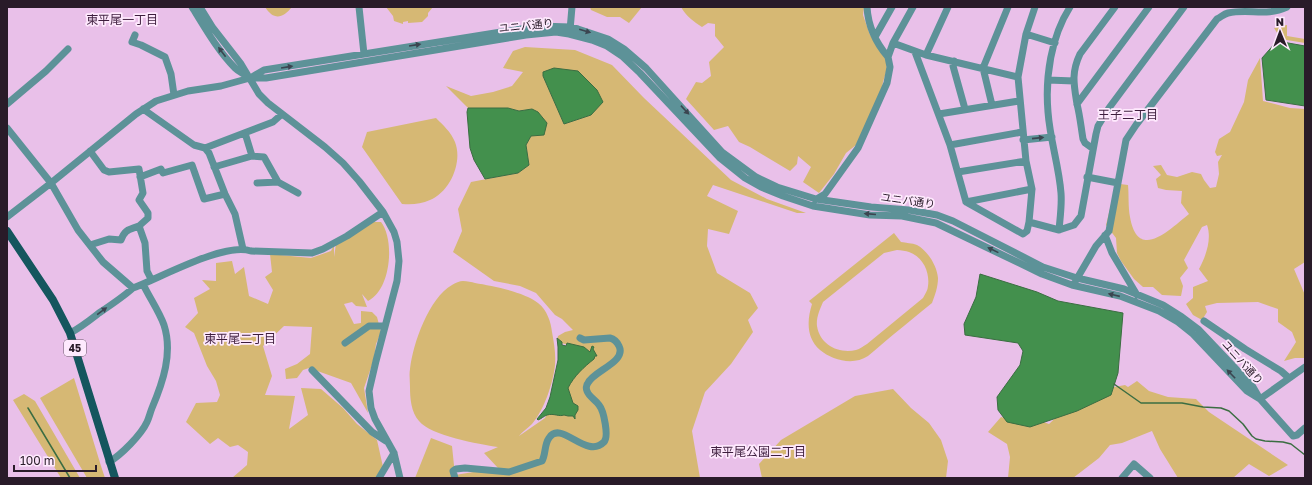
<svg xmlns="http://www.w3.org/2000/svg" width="1312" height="485" viewBox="0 0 1312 485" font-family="'Golos Text','Noto Sans JP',sans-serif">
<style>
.green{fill:#d6b874;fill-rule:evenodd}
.water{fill:#43904d;stroke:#3b6d42}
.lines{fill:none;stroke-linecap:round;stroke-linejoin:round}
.stream{stroke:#3b6d42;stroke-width:1.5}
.minor{stroke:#5d9298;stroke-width:7}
.major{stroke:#15565e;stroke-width:8}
.oneway{fill:#3b4550}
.labels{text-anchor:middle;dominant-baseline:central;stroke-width:3.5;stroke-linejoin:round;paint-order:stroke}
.shield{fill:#fee9fd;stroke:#695969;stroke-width:1}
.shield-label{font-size:10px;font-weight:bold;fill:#291b29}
.street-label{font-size:11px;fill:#291b29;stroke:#fee9fd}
.neighbourhood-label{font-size:12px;fill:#3d1d3d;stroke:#fee9fd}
</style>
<rect width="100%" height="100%" fill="#e9c0e9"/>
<!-- green -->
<path class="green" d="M265,7H292C283,18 274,21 265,7Z
M386,7H433L428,13V16L422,22L408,23V21L403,22V24L394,21L393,16Z
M590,7H642L629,23L620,17H607L591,10Z
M681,7H864L863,15L870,35L884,47L887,69L883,82L881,93L856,145L846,153L834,174L819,193L803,182L811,167L798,156L797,164L790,171L750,147L739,142L728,126L714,130L686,99L696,82L702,83L711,76L709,62L724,47L715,36V24L708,23L702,27C694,22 686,16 681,7Z
M1287,25V36L1305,39V43L1281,39L1274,28Z
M525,47L575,50L612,65L644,98L731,180L767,199L806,213H797L713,185L707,196L738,211L729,234L708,229L707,246L717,273L750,293L758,308L748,320L753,332L731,364L705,392L692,431L700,478H415L431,438L452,446L455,475L498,468L484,453L498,447C479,444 431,436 419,421C411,412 410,398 410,387C410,381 409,375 410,369C413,343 429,298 452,285C455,283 460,281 463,281C467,281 472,282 475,283C493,286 524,292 538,303C547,310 551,322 552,332C554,343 556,354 555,365C553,384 544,410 532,424C528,428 522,432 519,436L545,418L548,412L566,392L581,348L557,342L558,336L565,332L573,330L562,319L555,315L536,293L520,286L494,281L453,252L462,231L458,209L471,182L518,173L529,165L526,145L531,136L532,109L519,111L508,108H468L446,86L471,96L493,92L512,86L523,72L503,68L513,51ZM543,72L591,115L564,124L543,76Z
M1260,58L1263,101L1290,108L1305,109V262L1294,269L1305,295V358H1295L1284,361L1296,342L1292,332L1278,322V309L1258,302L1217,303L1205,306L1207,312L1202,320L1193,315L1186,304L1193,298V287L1208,281L1199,269C1206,256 1212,239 1207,225L1202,227L1184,260L1188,268L1180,278L1183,286L1181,296L1162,295L1153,287H1143L1134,279L1121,261L1117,253L1116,238L1106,225L1112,200L1120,184L1128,185C1129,196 1128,206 1130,217C1138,262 1169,230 1189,214L1181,203L1182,191L1166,190L1158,188L1156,179L1161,175L1153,166L1161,165L1167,175L1177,177L1192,172L1201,174L1204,180L1210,188L1216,187L1219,174L1218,162L1222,155L1217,156L1215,152L1219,139L1230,132L1244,102L1248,80Z
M436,118C443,125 451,132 455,142C463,162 450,192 430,200C421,204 412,205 402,204L362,147L367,132Z
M372,222H381C395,240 391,290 368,301L362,294L367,307L356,306L352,302L344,304L354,324L361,323V311L372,312L377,317L381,332L376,344L374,359L364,388L368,413L351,383L309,368L303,370L297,378L286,379L285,369L297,364L310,354L312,327L284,326L263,346L272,376L265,395L295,396L289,429L308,415L301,388L321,389L343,408L357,424L377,440L383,467L375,478H232L247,465L248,452L238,445L230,447L218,438L210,444L186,422L196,403L217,402L220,395L216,381L207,366L194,333L185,327L198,313L194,298L210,289L202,280L216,281V263L232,261L235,274L244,267L249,296L268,304L273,290L265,277L272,272L270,254L311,258L331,251L334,245V257L336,244Z
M894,233L901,242C906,243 912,243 917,245C928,251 937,266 938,278C938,287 935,295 932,303C919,313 907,324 894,334C885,341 877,349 868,356C853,366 832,360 820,350C806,338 807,320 812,304L809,301ZM897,250C901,250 906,251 909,252C923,257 930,272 928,286C928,290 925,294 923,298L867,344C863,346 860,349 856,350C839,354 820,345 817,326C816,318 820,309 823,302L884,253Z
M74,378L101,466L105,478H87L40,398Z
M1137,381L1149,391L1168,397L1196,399L1209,412L1288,465L1269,476L1249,464L1233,478H1178L1160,449L1152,431L1122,443L1110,445L1099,458L1073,478H1008L1010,457L1007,444L988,432L1001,417L1022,423L1038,420L1049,424L1065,409L1109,388L1125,385L1128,387Z
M893,389L911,408L929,423L941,440L948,461L946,478H762L759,464L781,440L855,396Z
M24,394L35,401L80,478H61L13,400Z"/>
<!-- water -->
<path class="water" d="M1277,41L1305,46V106L1266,100L1262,58Z
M554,68L578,71L597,90L603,102L591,115L564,124L543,76V72Z
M468,108H508L519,111L532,109L538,112L547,123L544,135L531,136L526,145L529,165L518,173L485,179L474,160L470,148L467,112Z
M980,274L1037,292L1058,301L1123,313L1118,373L1111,395L1077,411L1030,427L1007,422L998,410L997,397L1020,365L1023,351L1018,343L965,335L964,324L976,297Z
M557,338L562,342V345L566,346L567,343L584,347L590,352L592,346L594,347L593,349L597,356H595L594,359C584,367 574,376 568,388L573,403L578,406V410L575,415V419L573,416H568L564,415C559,417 554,413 547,415C544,416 541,419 538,420L537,419L546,408L550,397L558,360V347Z"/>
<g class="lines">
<!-- stream -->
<path class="stream" d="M1114,384L1141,403H1182L1203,407L1221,408L1229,411L1243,424L1252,436L1256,439L1265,441L1283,442L1291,444L1305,455
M28,408L70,478"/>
<!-- minor -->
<path class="minor" d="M192,7C205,28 218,51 235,68C239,72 244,74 248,77
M200,7L213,28L241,64L259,94L268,103L325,147L343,163L359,181L383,212L394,232L397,242L399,261L397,281L376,361L369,391L371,408L375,419L394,453L400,478
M359,7L364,54
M867,7C868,25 876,43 888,57
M1035,7L1026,34L1018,77L1026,161L1032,189L1029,222L1059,230L1074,225L1081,216L1096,134L1098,126L1109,108L1184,7
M570,30L572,7
M1026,34L1055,43
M135,35L132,42L141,45L165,57L171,74L174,95
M875,37L892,7
M893,43L926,55L1018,77
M915,52L950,145L966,202L1032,189
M926,55L948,7
M954,61L953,66L965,109
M252,77L264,70L539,26L570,27L578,29L608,39L624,49L646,68L722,152L756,177L777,187L816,199L871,207L909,210L937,215L953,221L1043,267L1077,278L1124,289L1163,305L1182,317L1198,329L1253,387L1260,399L1293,436L1297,435L1305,428
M1048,80L1074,81
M7,104L46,71L68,49
M1077,104L1149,7
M992,105L983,68L1008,7
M143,109L194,145L205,148L209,153L225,194L235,214L243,249
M939,114L1019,101
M7,128L51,183L78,230L103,262L133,288
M1023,140L1052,137
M950,145L1022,132
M205,148L273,122L282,114
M1092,148L1085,143L1083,139C1081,127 1080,116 1077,104C1074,85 1071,73 1080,54L1115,7
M90,151L104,170L109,172L139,169L143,193L139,200L148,213V218L139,226L145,243L147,271L151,279
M252,156L264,157L278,182L298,193
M214,167L252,156L245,133
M958,172L1026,161
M140,177L161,169L163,173L192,165L204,199L225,194
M1087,177L1118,183
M257,183L278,182
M815,200L825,194L858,148L887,83L890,67L888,57L893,43L913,7
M966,202L1023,234L1027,231L1029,222
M7,217L51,183L136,114L156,101L188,91L221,86L250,78H266L526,35L556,32L569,34L592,40L607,46L622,56L640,73L720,158L745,178L761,187L783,196L813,206L870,215L902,216L936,223L1042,274L1072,285L1120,296L1159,311L1178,322L1193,334L1247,391L1260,399
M1059,230C1060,218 1062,205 1061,193C1059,166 1050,140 1048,112C1045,77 1051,37 1070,7
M1105,235L1112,253L1137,295
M90,245L109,239L121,240C125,229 129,230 139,226
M1075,282L1096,246L1109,231L1126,140L1136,125L1217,19C1221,17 1224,14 1228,13C1249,8 1266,17 1287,7
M1204,321L1245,349L1281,371L1289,378
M70,333C80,328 90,320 99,313C111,305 123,297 133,288C160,278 224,242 251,251L312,253L323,249L347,236L383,212
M345,343L369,326H385
M312,370L372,432L386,441
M1260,399L1305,367
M109,462C121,455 141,435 147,422C149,418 150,413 152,408C163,382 173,353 164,325C159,311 149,297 143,284
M379,478L394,453
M455,478L453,471L456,469L465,468L509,472L542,461C546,454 544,445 549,438C561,419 586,460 604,442C609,437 604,411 599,405C596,400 589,397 587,391C586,389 586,385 588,383C593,371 627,362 619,346C617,342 614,339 610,338L584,340L580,338
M1122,478L1134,464L1150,478"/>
<!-- major -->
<path class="major" d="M7,231L53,300L70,333L115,478"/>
</g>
<!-- one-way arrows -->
<defs><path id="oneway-solid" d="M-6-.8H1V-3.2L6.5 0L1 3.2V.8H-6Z"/></defs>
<g class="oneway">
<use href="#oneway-solid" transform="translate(585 31) rotate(16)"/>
<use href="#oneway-solid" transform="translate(415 45) rotate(-9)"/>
<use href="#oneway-solid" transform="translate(222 52) rotate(-127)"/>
<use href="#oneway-solid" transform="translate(287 67) rotate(-9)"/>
<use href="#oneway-solid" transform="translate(685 110) rotate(47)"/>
<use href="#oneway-solid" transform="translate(1038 138) rotate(-6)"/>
<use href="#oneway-solid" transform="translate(870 214) rotate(-175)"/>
<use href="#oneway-solid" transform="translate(993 250) rotate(-154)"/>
<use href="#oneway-solid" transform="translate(1114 295) rotate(-167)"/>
<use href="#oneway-solid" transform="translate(102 311) rotate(-36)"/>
<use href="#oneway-solid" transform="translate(1231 374) rotate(-134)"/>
</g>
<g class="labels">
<!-- shield labels -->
<rect class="shield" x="64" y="340" width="22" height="16" rx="3"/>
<g class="shield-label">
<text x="75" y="348">45</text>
</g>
<!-- street labels -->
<g class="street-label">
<text transform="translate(526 25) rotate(-6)">ユニバ通り</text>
<text transform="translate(908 200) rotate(8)">ユニバ通り</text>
<text transform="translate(1243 362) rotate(48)">ユニバ通り</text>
</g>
<!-- neighbourhood labels -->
<g class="neighbourhood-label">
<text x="122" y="19">東平尾一丁目</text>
<text x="1128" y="114">王子二丁目</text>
<text x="240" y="338">東平尾二丁目</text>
<text x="758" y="451">東平尾公園二丁目</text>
</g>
</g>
<!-- border -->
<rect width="1312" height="485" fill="none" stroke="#291b29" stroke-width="16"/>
<!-- north arrow -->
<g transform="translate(1280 32) rotate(359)" stroke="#fee9fd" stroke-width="3" paint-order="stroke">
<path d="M0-3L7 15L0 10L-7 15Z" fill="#291b29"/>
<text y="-6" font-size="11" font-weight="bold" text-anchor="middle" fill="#291b29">N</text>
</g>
<!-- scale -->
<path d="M14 465v6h82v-6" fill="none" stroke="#291b29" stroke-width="2"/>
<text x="20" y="465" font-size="12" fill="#291b29" stroke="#fee9fd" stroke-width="3" paint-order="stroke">100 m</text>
</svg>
